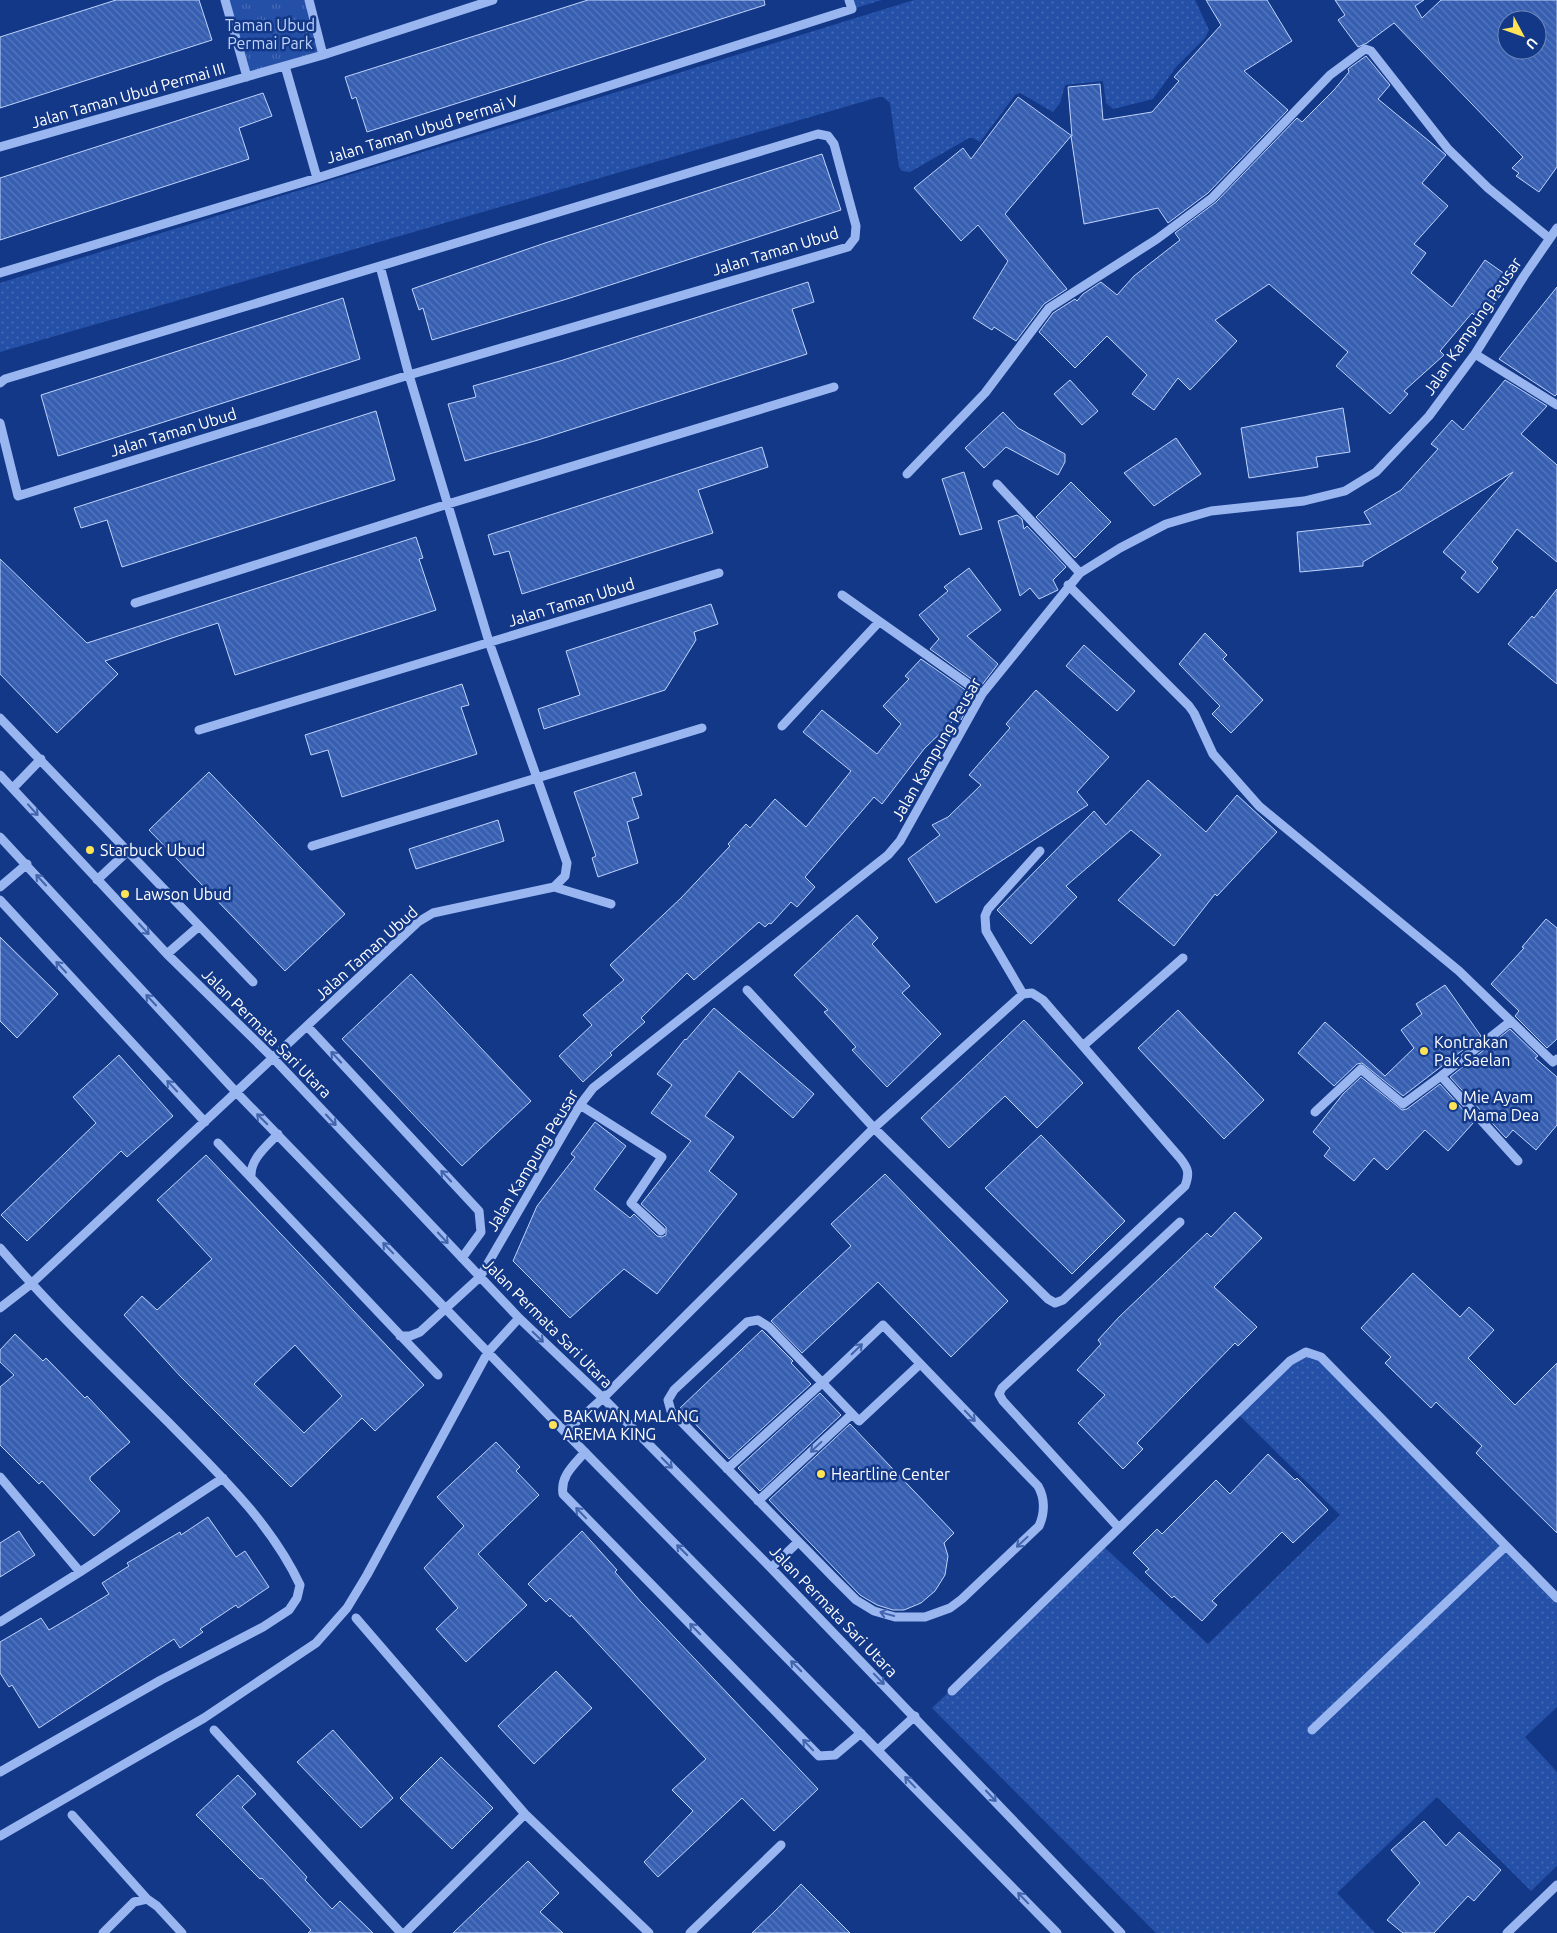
<svg xmlns="http://www.w3.org/2000/svg" width="1557" height="1933" viewBox="0 0 1557 1933" font-family="Ubuntu,sans-serif">
<style>
.grass{fill:url(#grass-dots)}
.park{fill:url(#park-tufts)}
.building{fill:url(#building-back-hatch);stroke:#bfd3fb;fill-rule:evenodd}
.lines{fill:none;stroke-linecap:round;stroke-linejoin:round}
.minor{stroke:#99b6f0;stroke-width:9}
.oneway{stroke:#4264ac}
.poi-dot{fill:#ffe357;stroke:#133888;stroke-width:2}
.labels{text-anchor:middle;dominant-baseline:central;stroke-width:5;stroke-linejoin:round;paint-order:stroke}
.park-label{font-size:16px;fill:#bfd3fb;stroke:#133888}
.street-label{font-size:16px;fill:#fff;stroke:#133888}
.poi-label{font-size:16px;fill:#fff;stroke:#133888;text-anchor:start}
</style>
<defs>
<pattern id="grass-dots" width="8" height="8" patternUnits="userSpaceOnUse" patternTransform="scale(1.25)"><rect width="8" height="8" fill="#2550a7"/><path d="M2 2h.1M6 6h.1" fill="none" stroke="#466ab4" stroke-width="1.8" stroke-linecap="round"/></pattern>
<pattern id="park-tufts" width="24" height="20" patternUnits="userSpaceOnUse" patternTransform="scale(1.25)"><rect width="24" height="20" fill="#2550a7"/><path d="M3 7l-1-3M5 7V3M7 7l1-3M15 17l-1-3M17 17v-4M19 17l1-3" fill="none" stroke="#466ab4"/></pattern>
<pattern id="building-back-hatch" width="6" height="6" patternUnits="userSpaceOnUse" patternTransform="scale(1.25)"><rect width="6" height="6" fill="#375fb1"/><path d="M-1 5l2 2M0 0l6 6M5-1l2 2" fill="none" stroke="#5577bd"/></pattern>
</defs>
<rect width="100%" height="100%" fill="#133888"/>
<!-- grass -->
<path class="grass" d="M849,0H882L852,9Z
M914,0H1195L1209,30L1205,38L1176,67L1153,99L1113,109L1106,103L1103,81L1065,85L1060,103L1053,112L1020,93L1015,95L980,142L973,138H969L910,172L902,171L899,167L890,103L883,97H879L0,352V283Z
M1306,1352L1321,1357L1557,1598V1707L1525,1737L1557,1772V1866L1531,1891L1437,1797L1337,1893L1375,1933H1156L932,1708L1102,1545L1208,1644L1340,1515L1237,1413Z"/>
<!-- park -->
<path class="park" d="M225,0H309L323,55L247,77Z"/>
<!-- building -->
<path class="building" d="M116,0H199L212,40L0,108V37Z
M588,0H764L765,5L367,132L356,97L352,99L345,77Z
M1206,0H1267L1292,41L1244,71L1288,110L1208,193L1168,223L1158,208L1084,224L1071,136L1005,214L1067,289L1044,304L1016,341L994,327L992,330L973,318L1008,261L978,225L961,241L914,188L963,148L971,159L1018,97L1072,136L1068,87L1100,84L1103,120L1152,112L1179,81L1174,77L1221,25Z
M1335,0H1424L1415,6L1422,18L1441,0H1557V167L1539,192L1516,176L1519,173L1512,168L1523,157L1394,23L1367,43L1358,47L1338,20L1345,15ZM1507,20H1537V50H1507Z
M1366,56L1390,85L1378,99L1446,155L1422,183L1448,206L1414,244L1426,253L1411,273L1452,307L1485,260L1512,279L1481,322L1472,313L1440,351L1444,355L1404,391L1408,394L1390,414L1336,366L1348,352L1269,284L1215,320L1237,341L1190,390L1178,378L1154,410L1132,394L1147,375L1107,336L1075,368L1039,332L1053,313L1075,299L1077,301L1083,294L1101,282L1117,295L1134,276L1180,240L1175,233L1216,202L1297,118L1302,122L1334,90L1349,72L1348,69Z
M263,93L272,116L239,128L249,159L0,240V178Z
M822,154L841,210L567,299L432,340L423,308L419,310L412,289L545,243Z
M808,282L814,302L792,309L807,354L538,440L465,461L448,404L476,397L473,386L560,361Z
M1557,287V394L1555,396L1499,359Z
M343,298L360,359L58,456L41,395Z
M1070,380L1098,411L1082,425L1054,394Z
M1505,380L1547,406L1521,434L1557,465V562L1517,529L1492,562L1498,568L1478,593L1461,578L1466,572L1443,552L1513,472L1363,562V566L1300,572L1297,532L1371,524L1364,512L1401,490L1438,449L1431,444L1452,420L1463,430Z
M1343,408L1350,452L1316,457L1318,467L1249,478L1241,428Z
M376,411L395,480L122,567L107,520L81,528L74,508Z
M1003,412L1018,428L1065,454V462L1058,475L1006,447L984,468L965,448Z
M1176,438L1201,474L1154,506L1124,473Z
M762,447L768,467L698,490L713,533L522,594L509,551L494,555L488,535Z
M964,472L982,529L960,535L942,479Z
M1071,482L1111,522L1075,558L1036,517Z
M1017,515L1022,519L1024,529L1027,526L1066,567L1053,580L1058,590L1039,599L1030,588L1020,596L998,521Z
M416,537L423,558L419,559L436,610L235,675L218,623L175,637L105,661L118,674L57,733L0,674V559L87,643Z
M969,568L1001,610L967,636L998,664L981,686L930,649L939,639L919,615L948,591L944,587Z
M1557,589V684L1508,644L1532,616L1534,618Z
M711,604L718,624L694,632L696,640L665,690L544,729L538,709L580,695L566,651Z
M1205,633L1227,655L1223,659L1263,700L1231,733L1212,714L1220,706L1179,664Z
M1084,645L1135,691L1117,711L1066,666Z
M921,659L974,696L961,720L957,723L954,720L924,749L882,804L874,797L805,877L815,887L797,907L791,902L771,924L769,923L765,927L759,922L694,980L687,973L641,1018L645,1022L610,1053L612,1055L583,1082L559,1056L592,1025L583,1015L624,980L610,965L681,898L730,846L728,844L746,824L750,828L775,799L806,827L851,771L803,732L822,710L877,754L901,724L883,706L909,679L905,676Z
M462,684L469,705L461,707L477,754L342,797L328,750L311,755L305,735Z
M1036,690L1109,757L1077,792L1088,805L936,903L908,859L940,835L932,825L948,817L981,785L969,775L1010,728L1006,724Z
M209,772L345,914L285,971L149,830Z
M635,772L642,795L632,798L639,818L627,822L638,863L598,877L592,858L596,856L574,792Z
M1148,780L1206,832L1237,795L1277,832L1217,896L1215,894L1174,946L1118,900L1161,855L1131,830L1066,886L1077,897L1031,944L997,910L1094,811L1106,825Z
M498,820L504,841L416,869L409,849Z
M857,915L878,938L872,944L910,986L902,993L941,1034L887,1087L852,1050L856,1047L824,1012L828,1010L794,975Z
M1546,919L1557,928V1039L1547,1048L1515,1016L1519,1011L1491,984L1524,948L1522,947Z
M0,937L58,994L17,1038L0,1021Z
M411,974L531,1101L462,1166L342,1039Z
M1445,985L1481,1036L1403,1096L1362,1063L1357,1064L1334,1086L1298,1053L1325,1022L1385,1076L1414,1048L1401,1030L1422,1014L1416,1004Z
M714,1008L814,1094L793,1118L739,1071L705,1116L734,1137L709,1171L737,1194L657,1294L624,1269L570,1318L513,1261L537,1206L575,1157L571,1154L595,1122L626,1146L594,1189L630,1218L634,1214L657,1236L662,1237L666,1235V1227L641,1204L691,1141L651,1113L672,1085L657,1074L685,1039L686,1040Z
M1178,1010L1264,1100L1224,1139L1138,1048Z
M1024,1020L1083,1083L1037,1128L1005,1096L949,1148L921,1118Z
M1510,1029L1538,1056L1535,1058L1557,1077V1125L1536,1150L1513,1130L1506,1138L1450,1077Z
M119,1055L173,1116L127,1157L121,1151L27,1241L1,1215L96,1123L73,1097Z
M1361,1077L1402,1110L1407,1109L1440,1084L1474,1122L1448,1151L1425,1130L1387,1170L1374,1158L1354,1181L1324,1156L1330,1148L1313,1132L1343,1094Z
M1041,1135L1125,1221L1072,1274L985,1188Z
M206,1155L424,1385L375,1431L362,1418L291,1487L181,1377L124,1315L142,1296L157,1310L212,1259L157,1200ZM295,1345L342,1396L304,1433L254,1384Z
M885,1174L1008,1301L951,1357L878,1282L802,1353L771,1321L851,1246L831,1224Z
M1235,1212L1262,1238L1214,1287L1257,1327L1238,1346L1235,1343L1137,1443L1143,1449L1123,1469L1078,1423L1105,1395L1077,1370L1101,1344L1098,1340L1119,1317L1207,1233L1211,1237Z
M1413,1273L1460,1317L1469,1307L1494,1330L1468,1358L1515,1405L1557,1363V1533L1476,1453L1482,1446L1436,1402L1431,1408L1385,1363L1391,1357L1361,1328Z
M762,1330L793,1361L791,1363L811,1384L729,1459L680,1408Z
M15,1334L43,1361L46,1358L85,1398L87,1396L130,1442L90,1477V1480L120,1511L94,1536L42,1481L39,1484L0,1445V1387L14,1375L0,1362V1350Z
M820,1393L841,1415L760,1491L738,1468Z
M850,1424L954,1533L944,1543L948,1556L945,1575L935,1591L921,1603L904,1610H893L877,1605L860,1595L769,1500Z
M496,1442L520,1467L516,1471L539,1495L478,1554L527,1605L466,1662L436,1629L458,1608L424,1568L464,1526L437,1497Z
M1268,1454L1295,1480L1297,1478L1328,1510L1293,1543L1282,1532L1212,1601L1217,1605L1202,1621L1174,1596L1172,1598L1145,1572L1149,1569L1133,1553L1157,1529L1162,1534L1216,1480L1230,1494Z
M208,1517L236,1557L245,1551L269,1587L238,1608L236,1605L200,1629L203,1632L180,1648L174,1639L39,1728L12,1685L9,1687L0,1673V1642L41,1618L49,1630L73,1616L109,1594L102,1583L129,1566L127,1563L180,1532L181,1535Z
M19,1531L35,1555L0,1577V1543Z
M582,1531L617,1570L615,1572L641,1602L818,1789L774,1831L742,1798L658,1877L644,1862L693,1811L672,1790L706,1759L571,1615L570,1617L550,1598L546,1602L528,1584Z
M556,1671L592,1708L534,1764L498,1726Z
M333,1730L393,1798L361,1828L297,1762Z
M441,1757L493,1808L452,1849L400,1798Z
M238,1775L256,1794L242,1807L307,1877L305,1880L332,1909L340,1901L373,1933H308L311,1930L262,1878L260,1879L196,1815Z
M1424,1821L1446,1846L1459,1832L1501,1870L1474,1901L1468,1896L1434,1933H1403L1387,1920L1420,1883L1391,1850Z
M528,1861L559,1893L540,1912L563,1933H453Z
M801,1884L850,1933H752L776,1910Z"/>
<g class="lines">
<!-- minor -->
<path class="minor" d="M225,0L247,77
M309,0L323,55
M285,66L317,178
M0,147L323,55L493,0
M0,273L317,178L852,9L849,0
M1475,354L1557,405
M0,383L5,379L818,134L828,136L834,144L856,226L855,238L848,247L409,375L18,496L0,423
M907,474L985,393L1049,308L1157,239L1212,198L1330,75L1365,49L1371,51L1448,149L1488,188L1549,238
M997,484L1080,573
M1068,585L1189,706L1194,713L1213,754L1259,806L1459,971L1553,1062L1557,1059
M842,595L982,694
M135,603L448,504L834,387
M0,718L253,982
M782,726L879,622
M199,730L719,573
M0,775L167,954L273,1058L519,1318L603,1398L771,1568L1121,1933
M13,788L41,759
M0,837L237,1093L565,1432L1057,1933
M312,846L702,728
M97,880L128,851
M0,887L27,864
M554,887L611,904
M0,900L205,1122
M167,954L198,927
M1023,994L986,931L985,916L988,909L1040,851
M307,1026L479,1211L481,1232L462,1258
M1084,1045L1183,958
M1441,1076L1511,1021
M580,1105L662,1157L631,1203L661,1231
M1315,1112L1361,1069L1403,1104L1441,1076L1518,1161
M218,1143L438,1375
M251,1177C250,1159 266,1147 278,1134
M0,1248C54,1311 114,1368 172,1426C219,1474 271,1523 300,1585L297,1598L289,1610L263,1627L161,1680L0,1772
M0,1308L31,1284L418,922L433,913L554,887L565,876L567,863L489,642L409,375L380,266
M400,1336H410L420,1332L480,1277L580,1105L593,1088L888,855L900,841L982,694L1080,573L1120,548L1166,524L1211,511L1304,501L1345,491L1376,472L1429,416L1475,354L1524,276L1557,228
M565,1432L603,1398L874,1128L1023,994L1032,993L1043,1000L1180,1158C1188,1168 1190,1173 1185,1186L1063,1300L1055,1303L1048,1299L874,1128L747,990
M585,1452C574,1465 560,1476 563,1494L819,1756L835,1755L861,1733
M727,1469L822,1383L883,1325L1038,1486C1045,1498 1045,1513 1039,1526L962,1599L950,1608L925,1617H895L874,1611L856,1600L835,1579L671,1411L668,1400L674,1390L747,1322L758,1320L769,1327L859,1421L920,1364
M0,1477L80,1572
M758,1501L852,1414
M1119,1528L1003,1401L999,1394L1002,1388L1180,1222
M771,1568L798,1542
M356,1618L525,1814L649,1933
M0,1622L80,1572L223,1478
M952,1691L1290,1361L1306,1352L1321,1357L1557,1598
M214,1730L401,1933
M1312,1730L1506,1546
M878,1750L915,1716
M72,1815L147,1899
M0,1836L204,1718L316,1643L347,1608L367,1575L488,1352L519,1318
M103,1933L134,1902L147,1899L157,1906L182,1933
M405,1933L525,1814
M690,1933L781,1845
M1507,1933L1557,1885"/>
</g>
<!-- one-way arrows -->
<defs><path id="oneway-shaft" d="M-6 0H5M1.5-3L5.5 0L1.5 3" fill="none" stroke-width="1.6" stroke-linecap="round" stroke-linejoin="round" transform="scale(1.25)"/></defs>
<g class="oneway">
<use href="#oneway-shaft" transform="translate(33 810) rotate(48)"/>
<use href="#oneway-shaft" transform="translate(41 880) rotate(-133)"/>
<use href="#oneway-shaft" transform="translate(144 929) rotate(47)"/>
<use href="#oneway-shaft" transform="translate(61 967) rotate(-133)"/>
<use href="#oneway-shaft" transform="translate(151 1000) rotate(-133)"/>
<use href="#oneway-shaft" transform="translate(336 1057) rotate(-133)"/>
<use href="#oneway-shaft" transform="translate(172 1086) rotate(-133)"/>
<use href="#oneway-shaft" transform="translate(262 1119) rotate(-135)"/>
<use href="#oneway-shaft" transform="translate(331 1120) rotate(47)"/>
<use href="#oneway-shaft" transform="translate(446 1176) rotate(-133)"/>
<use href="#oneway-shaft" transform="translate(443 1238) rotate(47)"/>
<use href="#oneway-shaft" transform="translate(388 1248) rotate(-134)"/>
<use href="#oneway-shaft" transform="translate(538 1337) rotate(44)"/>
<use href="#oneway-shaft" transform="translate(857 1349) rotate(-44)"/>
<use href="#oneway-shaft" transform="translate(970 1416) rotate(46)"/>
<use href="#oneway-shaft" transform="translate(816 1447) rotate(137)"/>
<use href="#oneway-shaft" transform="translate(667 1463) rotate(45)"/>
<use href="#oneway-shaft" transform="translate(581 1513) rotate(-134)"/>
<use href="#oneway-shaft" transform="translate(1022 1542) rotate(137)"/>
<use href="#oneway-shaft" transform="translate(682 1550) rotate(-135)"/>
<use href="#oneway-shaft" transform="translate(887 1614) rotate(-165)"/>
<use href="#oneway-shaft" transform="translate(695 1629) rotate(-134)"/>
<use href="#oneway-shaft" transform="translate(796 1666) rotate(-135)"/>
<use href="#oneway-shaft" transform="translate(879 1679) rotate(46)"/>
<use href="#oneway-shaft" transform="translate(808 1745) rotate(-134)"/>
<use href="#oneway-shaft" transform="translate(910 1782) rotate(-134)"/>
<use href="#oneway-shaft" transform="translate(991 1796) rotate(47)"/>
<use href="#oneway-shaft" transform="translate(1023 1898) rotate(-134)"/>
</g>
<!-- markers -->
<g class="poi-dot">
<circle cx="90" cy="850" r="5"/>
<circle cx="125" cy="894" r="5"/>
<circle cx="1424" cy="1051" r="5"/>
<circle cx="1453" cy="1106" r="5"/>
<circle cx="553" cy="1425" r="5"/>
<circle cx="821" cy="1474" r="5"/>
</g>
<g class="labels">
<!-- park labels -->
<g class="park-label">
<text x="270" y="25">Taman Ubud<tspan x="270" dy="18">Permai Park</tspan></text>
</g>
<!-- street labels -->
<g class="street-label">
<text transform="translate(128 95) rotate(-16)">Jalan Taman Ubud Permai III</text>
<text transform="translate(422 129) rotate(-17)">Jalan Taman Ubud Permai V</text>
<text transform="translate(775 251) rotate(-17)">Jalan Taman Ubud</text>
<text transform="translate(1472 326) rotate(-56)">Jalan Kampung Peusar</text>
<text transform="translate(173 432) rotate(-17)">Jalan Taman Ubud</text>
<text transform="translate(571 602) rotate(-17)">Jalan Taman Ubud</text>
<text transform="translate(936 749) rotate(-60)">Jalan Kampung Peusar</text>
<text transform="translate(366 953) rotate(-42)">Jalan Taman Ubud</text>
<text transform="translate(267 1033) rotate(45)">Jalan Permata Sari Utara</text>
<text transform="translate(532 1160) rotate(-59)">Jalan Kampung Peusar</text>
<text transform="translate(548 1323) rotate(45)">Jalan Permata Sari Utara</text>
<text transform="translate(834 1611) rotate(46)">Jalan Permata Sari Utara</text>
</g>
<!-- poi labels -->
<g class="poi-label">
<text x="100" y="850">Starbuck Ubud</text>
<text x="135" y="894">Lawson Ubud</text>
<text x="1434" y="1042">Kontrakan<tspan x="1434" dy="18">Pak Saelan</tspan></text>
<text x="1463" y="1097">Mie Ayam<tspan x="1463" dy="18">Mama Dea</tspan></text>
<text x="563" y="1416">BAKWAN MALANG<tspan x="563" dy="18">AREMA KING</tspan></text>
<text x="831" y="1474">Heartline Center</text>
</g>
</g>
<!-- north arrow -->
<g transform="translate(1522 35) rotate(131)"><circle r="24" fill="#133888" stroke="#7188b8"/>
<path d="M0-4L9 19L0 12L-9 19Z" fill="#ffe357"/>
<text y="-8" font-size="14" font-weight="bold" text-anchor="middle" fill="#ffffff">U</text>
</g>
</svg>
